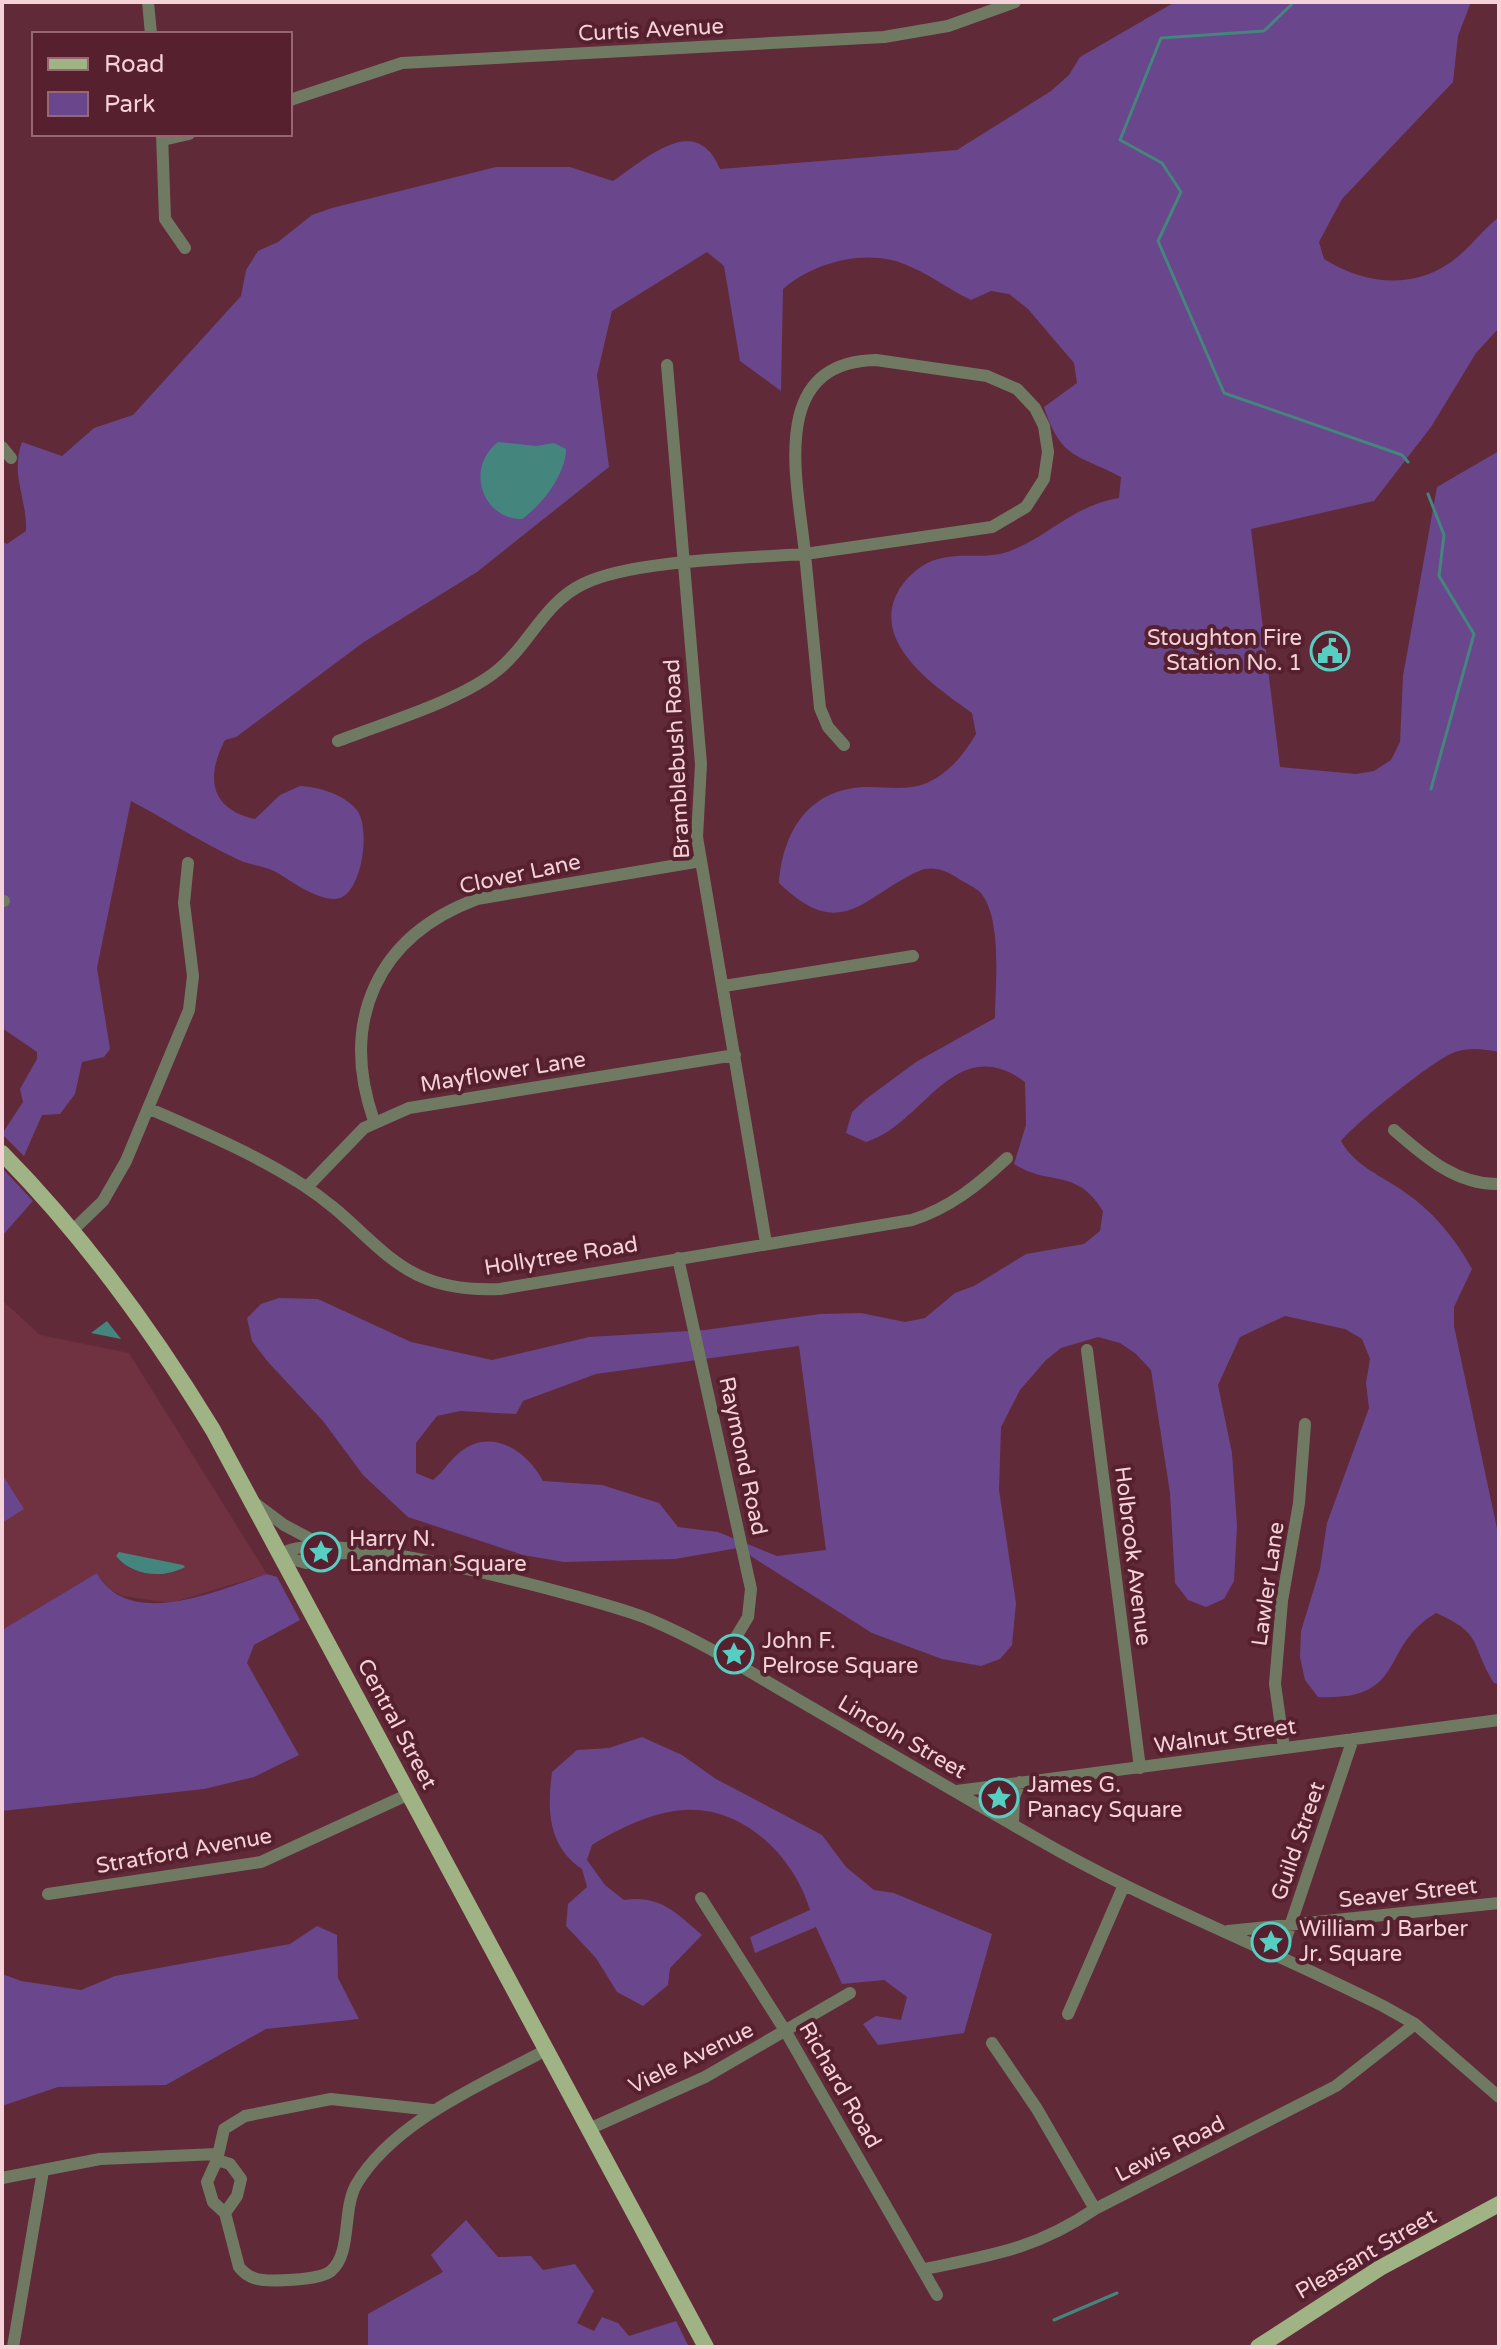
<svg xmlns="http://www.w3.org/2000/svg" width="1501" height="2349" viewBox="0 0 1501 2349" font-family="'Varela Round',sans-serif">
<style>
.built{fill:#703141}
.green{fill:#6a468c;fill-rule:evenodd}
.water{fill:#44857e}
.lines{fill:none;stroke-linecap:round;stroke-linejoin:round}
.stream{stroke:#44857e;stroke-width:3}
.minor{stroke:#707a63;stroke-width:12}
.major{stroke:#a0b384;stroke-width:16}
.labels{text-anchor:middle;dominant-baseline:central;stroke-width:8;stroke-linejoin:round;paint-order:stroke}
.street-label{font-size:22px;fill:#f5d2d8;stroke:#56202e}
.poi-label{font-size:22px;fill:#f5d2d8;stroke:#56202e;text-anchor:start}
</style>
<rect width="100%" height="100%" fill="#612a38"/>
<!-- built -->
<path class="built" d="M2,1300L40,1335L129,1353L267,1574L171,1603L122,1596L109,1589L97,1573L2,1630Z"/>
<!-- green -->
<path class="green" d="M1175,2H1471L1458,36L1453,82L1342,199L1319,242L1324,259C1362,283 1409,290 1448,264C1467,252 1481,231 1499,217V328L1476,353L1431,427L1374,501L1251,529L1280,767L1356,774L1374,771L1391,760L1400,742L1403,676L1437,487L1499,451V1052C1484,1049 1470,1047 1455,1052C1433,1060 1357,1122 1341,1141C1355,1166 1380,1175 1403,1191C1433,1211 1455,1238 1472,1269L1454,1307V1326L1499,1538V1684L1494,1683C1470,1644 1484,1634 1436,1613C1378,1647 1409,1701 1318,1697L1305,1680L1300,1657L1301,1631L1320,1569L1327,1523L1369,1408L1366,1383L1370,1359L1362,1339L1345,1329L1285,1316L1240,1337L1218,1385L1232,1453L1237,1526L1234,1581L1224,1599L1206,1607L1188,1600L1175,1583L1170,1493L1151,1370L1136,1354L1120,1343L1098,1337L1061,1348L1046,1360L1020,1390L1001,1427L999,1490L1016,1603L1012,1645L1000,1659L981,1666L942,1659L872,1633L738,1548L675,1559L564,1562L523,1555L408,1517L363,1475L323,1421L268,1362L252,1341L247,1318L261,1304L279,1298L318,1299L411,1342L492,1360L589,1337L705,1330L820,1314L861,1313L905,1322L925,1318L955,1293L974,1286L1026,1254L1084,1244L1100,1231L1103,1211C1076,1167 1050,1187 1014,1164L1026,1125L1025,1082C954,1030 924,1125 866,1142L846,1133L852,1112L866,1099L916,1062L995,1018C995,986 1003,918 980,892C975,887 965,883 959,879C947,871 933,865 919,871C863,896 842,944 779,883C783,830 810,787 869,787C889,787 910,791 929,782C950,772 965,753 976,734L972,713C936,687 867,642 900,588C909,575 922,563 938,559C962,552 986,560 1010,551C1053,534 1070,507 1119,498L1121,477C1078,454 1061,460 1044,407L1077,383L1074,363L1028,309L1009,294L991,291L971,300C950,290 932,276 911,267C870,247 816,261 783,289L781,391L740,361L724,266L707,252L612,311L597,375L609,467L477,572L364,642L236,737L225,740C206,776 209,809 255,819L280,795L300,786C319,787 343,794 356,809C372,826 362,899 335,899C312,898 294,882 274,871C263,866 251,865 239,860C202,843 167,820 131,801L97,968L110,1049L104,1057L82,1062L75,1094L60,1114L42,1115L24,1156L2,1134L23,1102L20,1089L37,1059V1052L2,1028V541L7,544L26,531C27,497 10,475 22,442L62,456L94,428L133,415L241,296L246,270L258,251L278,242L312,215L332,208L496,167H570L613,181C647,158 696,111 720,169L957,150L1051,91L1069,75L1080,57ZM799,1346L826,1550L777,1556L718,1532L678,1527L659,1503L602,1485L543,1481C527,1451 492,1427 460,1452C450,1460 443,1472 433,1480L416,1473V1443L437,1416L460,1411L516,1414L523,1401L596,1374Z
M2,1168L33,1201L2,1236Z
M2,1474L24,1509L2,1523Z
M97,1573C129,1632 221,1589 267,1574L277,1577L300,1620L254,1645L247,1663L299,1755L254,1777L204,1789L2,1811V1630Z
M642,1737L682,1755L716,1779L822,1835L846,1867L874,1890L894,1893L992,1934L964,2033L878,2045L863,2024L876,2016L901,2020L907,1997L884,1980L842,1984L816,1927L755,1953L750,1937L810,1910C794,1857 744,1806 684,1810C652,1812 618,1829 592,1845L587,1860L605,1885L624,1900C659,1894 677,1913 702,1935L670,1968L668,1985L643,2006L617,1992L596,1958L566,1926L568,1904L587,1887L582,1869C548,1846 547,1811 552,1772L577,1750L609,1748Z
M317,1926L337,1935L338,1978L359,2019L266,2029L166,2085L58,2087L2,2106V1974L21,1981L81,1990L115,1976L290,1944Z
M466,2220L498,2257L531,2256L543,2270L575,2264L594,2291L577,2323L594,2331L602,2317L618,2323L629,2336L676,2321L689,2347H368V2314L443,2272L431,2255Z"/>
<!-- water -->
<path class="water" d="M498,442L536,446L554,443L566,449C566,474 542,505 522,519C485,520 463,470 498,442Z
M107,1321L121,1339L91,1333Z
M119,1552L183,1565L185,1567C163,1579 132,1576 116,1556Z"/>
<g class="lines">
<!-- stream -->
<path class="stream" d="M1294,2L1264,31L1161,38L1120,140L1162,163L1181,192L1158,241L1224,393L1402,455L1408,462
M1428,494L1444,535L1439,576L1474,634L1431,789
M1054,2320L1117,2293"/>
<!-- minor -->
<path class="minor" d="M148,2L151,34
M290,100L402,63L884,37L948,26L1015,2
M162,134L165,219L185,248
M163,140L189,134
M667,365L701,764L697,837L766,1243
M2,447L11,458
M338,741C384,723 456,702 494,673C529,647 542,604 583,584C631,560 747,558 805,554C798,483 766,362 876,360L987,376L1017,389L1035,408L1044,426L1048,452L1044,479L1026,507L992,527L805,554L820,708L828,727L844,745
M2,901H4
M724,986L913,956
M150,1109C202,1132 255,1154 303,1185C380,1235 393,1294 500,1289L912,1220C950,1208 978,1185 1007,1158
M374,1121C339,1021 377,936 477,899L701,861
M1394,1130C1424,1156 1456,1185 1499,1184
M307,1187L364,1128L409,1108L735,1055
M73,1230L103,1201L126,1161L189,1010L193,976L184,903L188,863
M678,1258L751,1589L748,1617L724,1657
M1087,1350L1140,1768
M256,1504L284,1525L318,1543
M380,1554L341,1553L306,1563L281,1556C302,1519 607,1601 651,1620C701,1641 748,1671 795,1698C883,1749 970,1801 1059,1851C1164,1909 1276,1952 1383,2006L1415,2024L1499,2097
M1284,1748L1275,1684L1282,1601L1299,1503L1305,1424
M957,1791L1499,1720
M1013,1824L1014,1797L1020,1782
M48,1894L261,1862L409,1794
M701,1898L786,2032L937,2295
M1228,1931L1499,1903
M1280,1956L1353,1739
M1068,2014L1124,1885
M992,2043L1037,2109L1095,2209
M432,2110L331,2099L245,2116L224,2129L217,2160L207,2182L213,2202L225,2213L239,2267C243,2272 248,2276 254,2278C266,2283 321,2280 331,2271C352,2253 342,2211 356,2185C393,2121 485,2083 548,2049
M589,2129L705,2077L850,1993
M217,2160L230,2164L241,2179L237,2196L225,2213
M2,2178L100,2159L218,2154
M925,2269C992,2255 1036,2249 1095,2209L1336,2086L1415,2024
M13,2347L43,2171"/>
<!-- major -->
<path class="major" d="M2,1153C84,1236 152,1330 213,1430L706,2347
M1258,2347L1380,2268L1499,2204"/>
</g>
<!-- icons -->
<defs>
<symbol id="civic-ring" viewBox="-11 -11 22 22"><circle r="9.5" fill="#56202e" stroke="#57cec2" stroke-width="1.5"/><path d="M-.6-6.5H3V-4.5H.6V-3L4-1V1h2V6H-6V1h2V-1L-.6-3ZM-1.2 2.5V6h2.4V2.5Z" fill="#57cec2"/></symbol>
<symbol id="sight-ring" viewBox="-11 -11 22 22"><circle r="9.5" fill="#56202e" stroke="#57cec2" stroke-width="1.5"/><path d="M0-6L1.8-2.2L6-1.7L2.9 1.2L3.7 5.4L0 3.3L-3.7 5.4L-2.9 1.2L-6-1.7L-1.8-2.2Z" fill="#57cec2"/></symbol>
</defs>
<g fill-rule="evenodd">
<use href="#civic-ring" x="1308" y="629" width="44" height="44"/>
<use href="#sight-ring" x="299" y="1530" width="44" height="44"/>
<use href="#sight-ring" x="712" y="1632" width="44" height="44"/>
<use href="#sight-ring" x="977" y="1776" width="44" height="44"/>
<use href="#sight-ring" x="1249" y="1920" width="44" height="44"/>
</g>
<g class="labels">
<!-- street labels -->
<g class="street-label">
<text transform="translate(651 30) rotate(-3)">Curtis Avenue</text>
<text transform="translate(677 759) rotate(-93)">Bramblebush Road</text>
<text transform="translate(520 874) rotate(-12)">Clover Lane</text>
<text transform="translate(503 1072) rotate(-9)">Mayflower Lane</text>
<text transform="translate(561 1256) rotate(-9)">Hollytree Road</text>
<text transform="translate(743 1456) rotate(78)">Raymond Road</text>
<text transform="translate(1133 1556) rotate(83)">Holbrook Avenue</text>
<text transform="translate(1268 1584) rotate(-82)">Lawler Lane</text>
<text transform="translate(397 1724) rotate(62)">Central Street</text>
<text transform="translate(1225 1736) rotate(-8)">Walnut Street</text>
<text transform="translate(902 1737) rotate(30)">Lincoln Street</text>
<text transform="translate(1298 1841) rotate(-71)">Guild Street</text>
<text transform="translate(184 1851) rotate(-10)">Stratford Avenue</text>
<text transform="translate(1408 1893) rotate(-6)">Seaver Street</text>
<text transform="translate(691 2058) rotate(-26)">Viele Avenue</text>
<text transform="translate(840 2085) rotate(60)">Richard Road</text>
<text transform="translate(1170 2149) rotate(-27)">Lewis Road</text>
<text transform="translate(1366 2254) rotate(-30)">Pleasant Street</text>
</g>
<!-- poi labels -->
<g class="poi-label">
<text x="1302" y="638" text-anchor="end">Stoughton Fire<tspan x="1302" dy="25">Station No. 1</tspan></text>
<text x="349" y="1539">Harry N.<tspan x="349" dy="25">Landman Square</tspan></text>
<text x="762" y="1641">John F.<tspan x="762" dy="25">Pelrose Square</tspan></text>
<text x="1027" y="1785">James G.<tspan x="1027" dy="25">Panacy Square</tspan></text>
<text x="1299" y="1929">William J Barber<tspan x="1299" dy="25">Jr. Square</tspan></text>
</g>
</g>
<!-- border -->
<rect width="1501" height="2349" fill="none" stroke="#f5d2d8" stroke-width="8"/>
<!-- legend -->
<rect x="32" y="32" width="260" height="104" fill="#56202e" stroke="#966772" stroke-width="2"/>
<rect x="48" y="58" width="40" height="12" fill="#a0b384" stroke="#966772" stroke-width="2"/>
<text x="104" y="72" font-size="24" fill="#f5d2d8">Road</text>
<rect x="48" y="92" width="40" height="24" fill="#6a468c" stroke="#966772" stroke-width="2"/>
<text x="104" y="112" font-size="24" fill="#f5d2d8">Park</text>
</svg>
